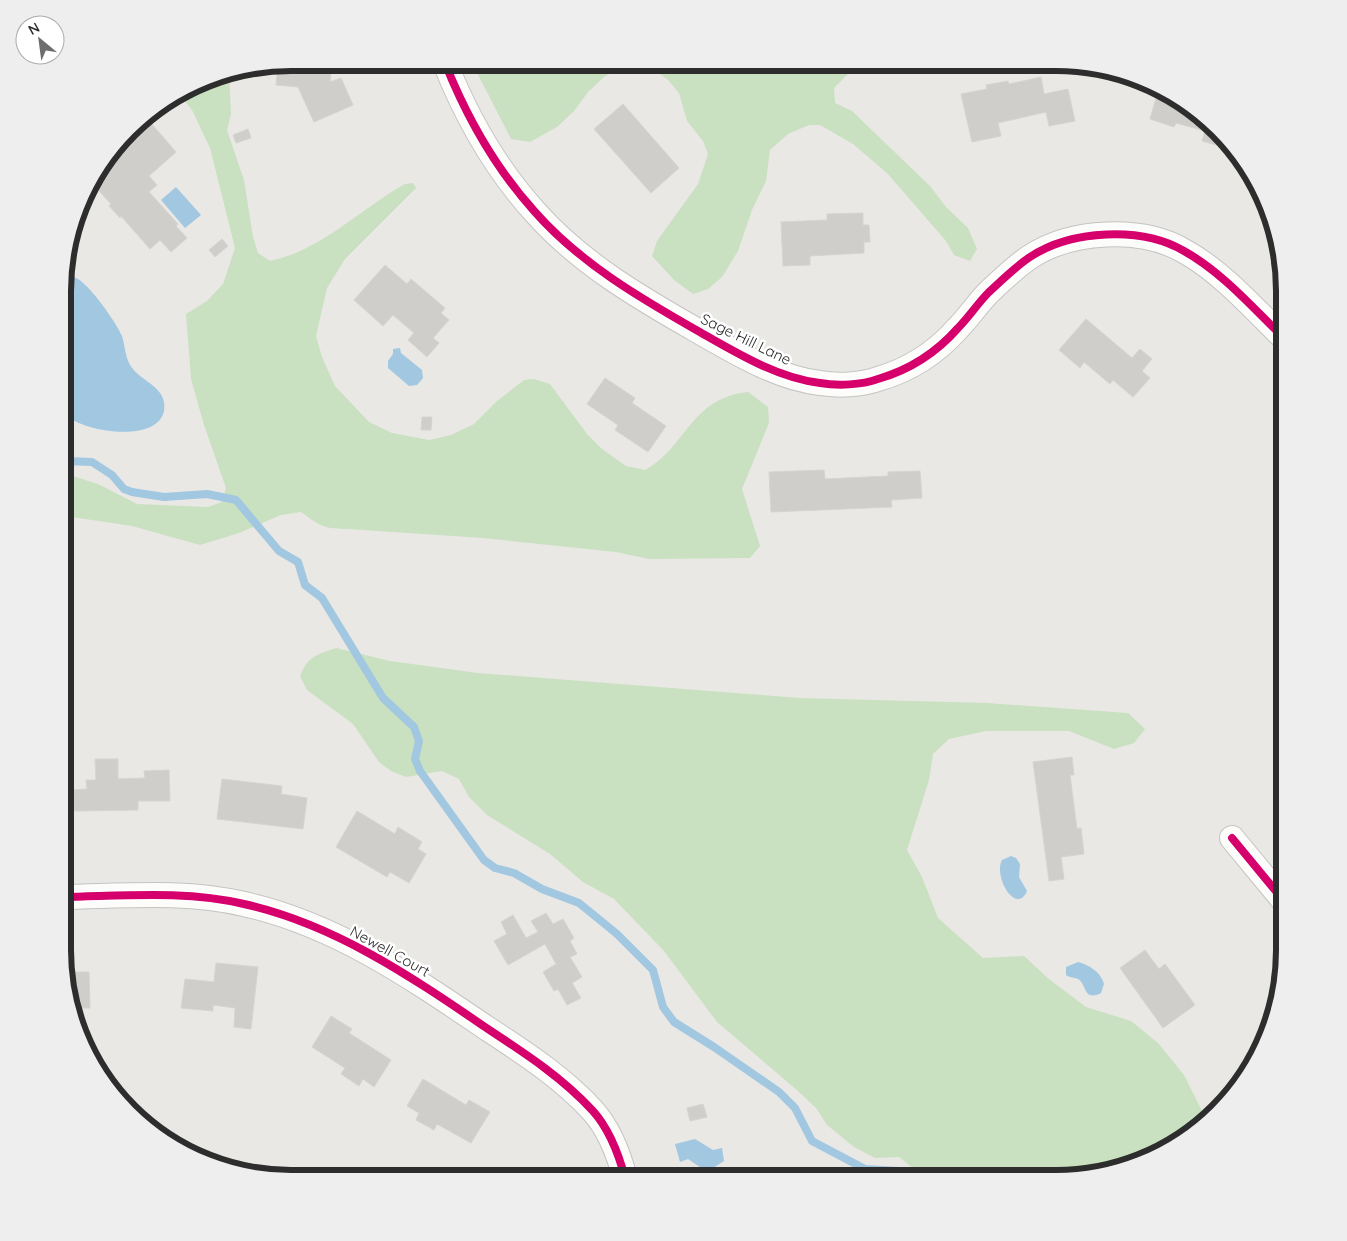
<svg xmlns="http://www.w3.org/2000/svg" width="1347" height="1241" viewBox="0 0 1347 1241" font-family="Quicksand,sans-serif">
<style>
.green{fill:#c9e1c1}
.water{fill:#a1c7e1}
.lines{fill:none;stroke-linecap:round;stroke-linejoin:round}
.stream{stroke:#a1c7e1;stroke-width:8}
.building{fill:#cfceca;stroke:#d5d4d0}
.street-casing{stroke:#c4c4c4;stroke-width:26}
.street{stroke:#fcfcfb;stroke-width:24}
.cycleway-casing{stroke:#fff;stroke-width:11}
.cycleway{stroke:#d6006c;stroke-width:8}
.labels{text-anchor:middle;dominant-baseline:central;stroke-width:5;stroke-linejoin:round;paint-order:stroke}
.street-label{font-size:15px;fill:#2d2d2d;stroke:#fff}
.rim{fill:none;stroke:#2d2d2d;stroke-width:6}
</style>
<rect width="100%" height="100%" fill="#e9e8e4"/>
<!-- green -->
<path class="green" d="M472,63H859L834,88L835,103L852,111L930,186L946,207L968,228L977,249L970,261L954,255L946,241L887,173L853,144L820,125H809L788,134L770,150L766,181L752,210L738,251L722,277L708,289L693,294L674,280L652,256L657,241L698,184L708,154L703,141L687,121L679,93L668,80L648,65H625L604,77L588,92L574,111L557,127L530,142L511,139Z
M229,73L231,114L227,130L244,180L253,237L258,253L270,261C322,250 360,209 405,184L413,183L416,188L345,259L327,288L316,336L322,357L335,386L369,422L392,433L429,440L451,435L474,424L497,401L524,380L534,379L550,384L587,434L602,449L626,466L645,470C687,447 690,398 748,392L768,407L769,423L742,489L760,546L750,558L649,559L616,552L483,538L348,529C324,529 320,526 301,512L281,515L239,533L200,545L132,526L65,516L66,474L98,484L137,504L208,507L222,502L226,488L204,425L191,379L186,314L207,301L223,284L235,248L210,148L192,110L181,96L217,75Z
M336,648L390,661L478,673L799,698L987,703L1128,713L1145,729L1134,743L1114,749L1069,731H986L949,739L933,754L929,780L907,850L922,877L938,918L983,958L1024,956L1050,980L1086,1007L1131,1021L1158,1043L1184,1075L1207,1121L1143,1161L1071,1178H968L943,1172L919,1173L899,1157L875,1158L854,1147L827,1125L816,1108L798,1091L717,1022L664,951L614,899L583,882L550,854L487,815L469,797L459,779L442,771L406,777L391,771L379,762L353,724L307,690L300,676C308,656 316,655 336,648Z"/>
<!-- water -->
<path class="water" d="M176,187L201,215L185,228L161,200Z
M67,276C70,277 75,277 78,279C91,287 116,322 122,336C125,346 125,356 130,365C140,382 168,386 164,411C157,444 83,432 66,415Z
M400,348L401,353L422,370L423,378L417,385L409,386L388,368V361L393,354V349Z
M1011,856L1016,858L1020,864L1019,877L1027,891C1016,916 993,876 1002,860Z
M1078,962C1089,965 1101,972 1104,984L1101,993C1083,1002 1087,984 1078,979C1074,977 1070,978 1066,975V967Z
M695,1139L713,1150L722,1148L724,1161L707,1172L688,1159L680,1162L675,1144Z"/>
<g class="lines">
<!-- stream -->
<path class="stream" d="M66,461L92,462L112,475L124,489L132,492L164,497L207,494L236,500L279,551L298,562L305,585L322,598L383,698L414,727L419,741L415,759L420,771L484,860L495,868L514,873L542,889L579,903L617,934L653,970L663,1007L674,1022L714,1047L779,1092L795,1108L812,1141L865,1169L899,1171L913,1178"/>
</g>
<!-- building -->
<path class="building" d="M291,62L332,63L330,82L341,78L353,105L314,122L298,87L276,85L278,65Z
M1041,77L1044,94L1068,89L1075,121L1049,126L1046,112L998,123L1001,136L972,142L961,94L987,89L986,85L1008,81L1009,84Z
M1159,88L1228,141L1234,150L1202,141L1205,131L1176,123L1174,127L1150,119Z
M623,104L679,168L651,193L594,129Z
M150,122L176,152L149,176L157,185L149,192L178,224L176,226L187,238L171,252L160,240L150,249L121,216L120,218L109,206L111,204L91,182L104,163Z
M248,129L251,138L236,143L233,135Z
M863,213V225H869L870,242H864V253L810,256V265L783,266L781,222L827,220V214Z
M222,239L228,246L215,257L209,250Z
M385,265L407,284L411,279L445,308L441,313L449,320L433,338L439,343L427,357L408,340L414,333L393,315L383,326L354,300Z
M1086,319L1132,358L1140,349L1152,359L1142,371L1150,378L1133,397L1113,380L1110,384L1084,362L1080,368L1059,350Z
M605,378L635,398L632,403L666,426L648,452L615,430L618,425L587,404Z
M422,417H432L431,430H421Z
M824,470L825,479L888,476V472L920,471L922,498L891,500L892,507L771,512L769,472Z
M1072,757L1074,775H1070L1077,829L1081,828L1084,854L1061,857L1064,879L1049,881L1033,762Z
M95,759H118V779L145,778L144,771L169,770L170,801H138V810L74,811L73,790L87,789L86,780H96Z
M222,779L282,786L281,794L307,798L303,829L217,819Z
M357,811L395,834L398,827L422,842L418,849L426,854L409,883L390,872L387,877L336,847Z
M546,913L553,924L563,919L574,938L570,941L577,954L570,957L582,977L572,983L581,998L567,1005L558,989L554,991L543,972L556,964L545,944L508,965L494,941L507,934L501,922L513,915L526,938L538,932L531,921Z
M1145,950L1159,969L1165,964L1195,1005L1163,1028L1120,968Z
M63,962H70V972H89L90,1008H73Z
M216,963L258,967L251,1029L234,1027L235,1008L213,1005V1011L181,1008L185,979L214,982Z
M331,1016L352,1029L349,1033L391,1060L374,1087L363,1079L359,1086L341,1074L345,1068L312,1047Z
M423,1079L466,1105L469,1100L490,1112L471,1143L437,1124L434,1130L416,1120L419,1113L407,1106Z
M703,1104L707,1117L690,1121L687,1108Z"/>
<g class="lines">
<defs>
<path id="street" d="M445,63C467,118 495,168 535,212C580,263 640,298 698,331C735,352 777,378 820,383C838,386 861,385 878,379C909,370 937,352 958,328C969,317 978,303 989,292C1002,280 1015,267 1030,257C1071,230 1141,226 1184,251C1222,272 1253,308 1284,338
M1232,838L1284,901
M63,897C123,896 186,890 244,904C334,924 410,976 485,1027C523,1052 562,1077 593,1111C609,1129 619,1155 625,1178"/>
</defs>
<!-- street casing -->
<use href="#street" class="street-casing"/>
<!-- street -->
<use href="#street" class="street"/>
<defs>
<path id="cycleway" d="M445,63C467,118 495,168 535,212C580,263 640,298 698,331C735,352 777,378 820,383C838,386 861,385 878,379C909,370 937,352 958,328C969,317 978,303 989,292C1002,280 1015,267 1030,257C1071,230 1141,226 1184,251C1222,272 1253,308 1284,338
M1232,838L1284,901
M63,897C123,896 186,890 244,904C334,924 410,976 485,1027C523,1052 562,1077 593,1111C609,1129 619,1155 625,1178"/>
</defs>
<!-- cycleway casing -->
<use href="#cycleway" class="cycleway-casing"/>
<!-- cycleway -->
<use href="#cycleway" class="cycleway"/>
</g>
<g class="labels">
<!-- street labels -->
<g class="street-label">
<text transform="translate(746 339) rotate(26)">Sage Hill Lane</text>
<text transform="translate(390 951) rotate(29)">Newell Court</text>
</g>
</g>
<!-- crop -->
<path d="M0 0H1347V1241H0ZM291 71H1056A220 220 0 0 1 1276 291V950A220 220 0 0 1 1056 1170H291A220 220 0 0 1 71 950V291A220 220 0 0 1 291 71Z" fill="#eee" fill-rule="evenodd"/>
<path class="rim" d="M291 71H1056A220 220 0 0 1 1276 291V950A220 220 0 0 1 1056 1170H291A220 220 0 0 1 71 950V291A220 220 0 0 1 291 71Z"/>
<!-- north arrow -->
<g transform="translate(40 40) rotate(331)"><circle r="24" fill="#ffffff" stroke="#ababab"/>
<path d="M0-4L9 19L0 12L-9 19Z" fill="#6f6e6d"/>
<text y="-8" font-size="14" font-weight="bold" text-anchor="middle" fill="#2d2d2d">N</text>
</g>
</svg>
